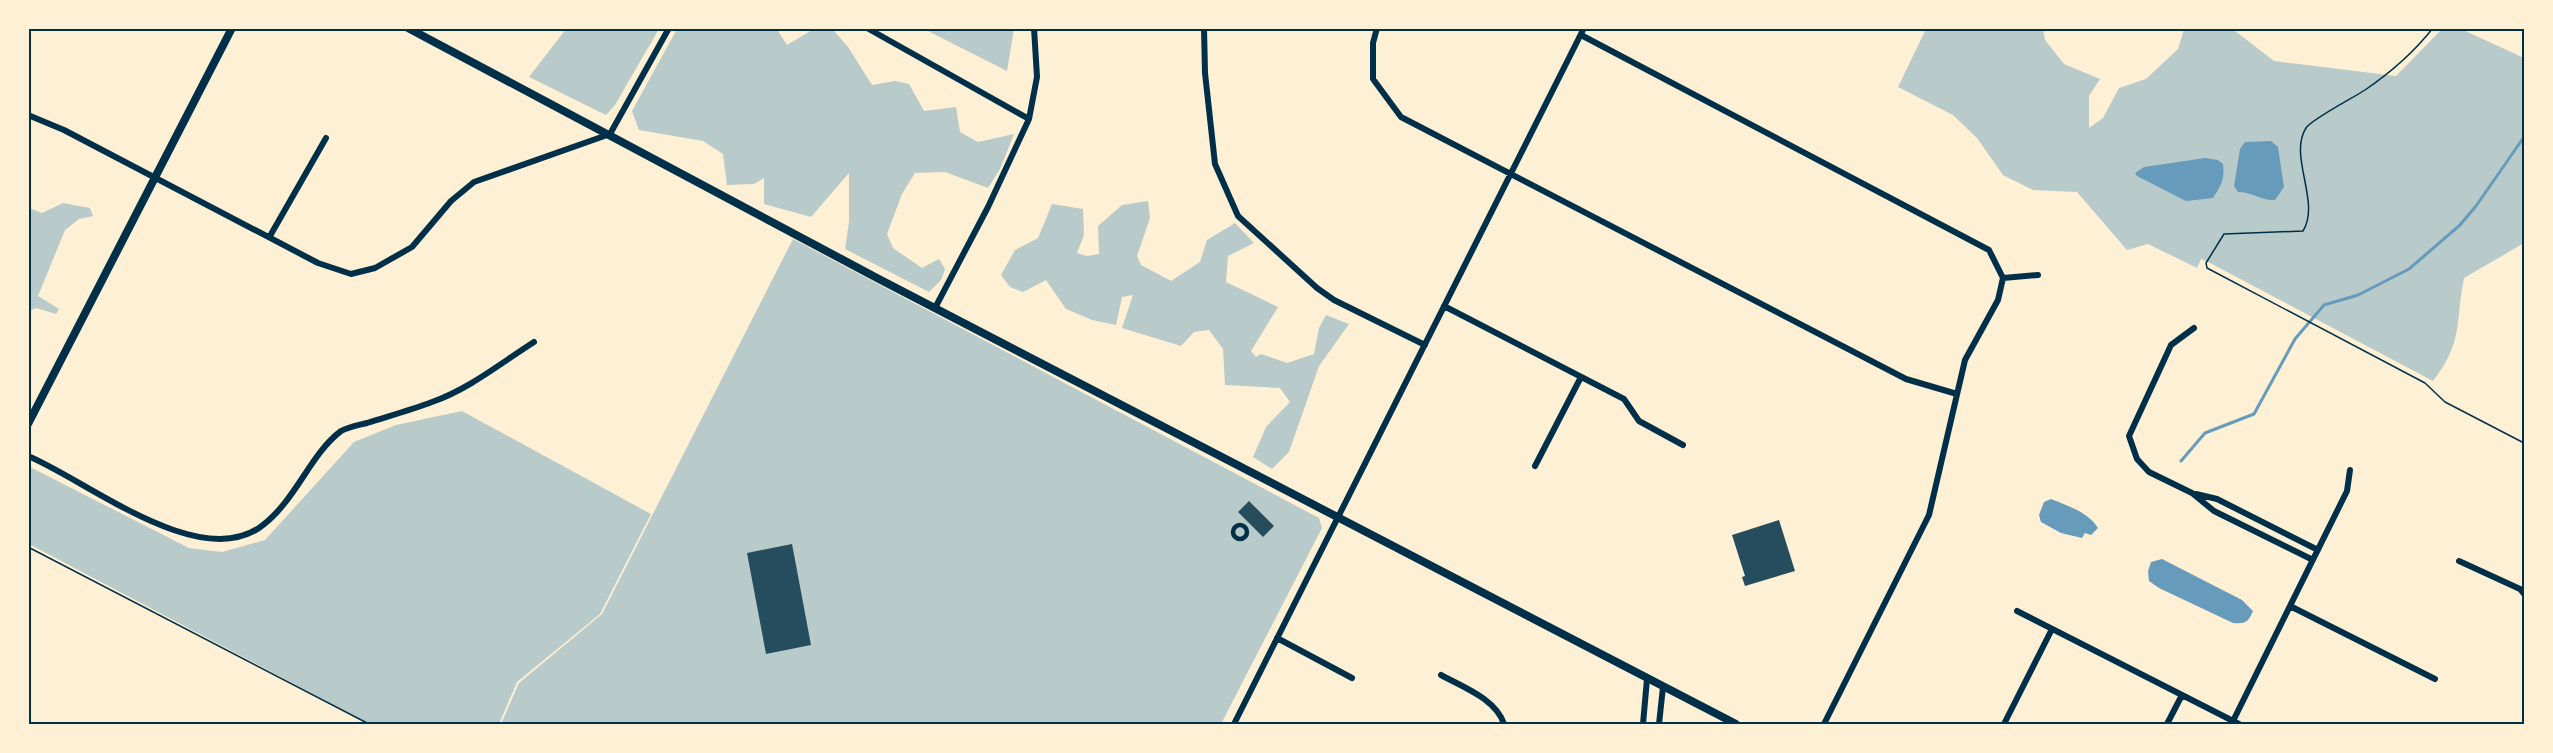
<svg xmlns="http://www.w3.org/2000/svg" width="2553" height="753" viewBox="0 0 2553 753" font-family="Georgia,serif">
<style>
.green{fill:#b9caca}
.water{fill:#669bbc}
.lines{fill:none;stroke-linecap:round;stroke-linejoin:round}
.stream{stroke:#669bbc;stroke-width:3}
.building{fill:#264d5e}
.path{stroke:#003049;stroke-width:1.5}
.pedestrian{stroke:#003049;stroke-width:4.5}
.minor{stroke:#003049;stroke-width:6}
.tertiary{stroke:#003049;stroke-width:8}
.neatline{fill:none;stroke:#003049;stroke-width:2}
</style>
<rect width="100%" height="100%" fill="#fdf0d5"/>
<!-- green -->
<path class="green" d="M566,29H659L615,105L606,115L529,77Z
M677,29H779L778,31L787,45L812,30L834,31L848,47L872,85L895,81L909,84L924,111L956,107L960,132L978,142L1014,134L1000,169L988,188L945,172L915,173L902,194L887,234L893,248L922,268L939,259L945,269L941,280L929,292L845,249L849,222V173L811,217L764,204V178L754,184L727,185L723,154L703,141L639,130L632,111Z
M924,29H1014L1007,71Z
M1926,29H2043L2045,40L2064,64L2100,79L2089,96V128L2103,118L2119,88L2146,79L2178,49L2184,29H2226L2235,31L2274,61L2396,76L2442,29H2461L2524,58V243L2464,278C2455,322 2464,341 2433,381L2212,264L2201,259L2197,268L2148,244L2127,250L2077,192L2033,190L2003,175L1977,138L1953,115L1898,87Z
M1148,201L1150,218L1137,256L1141,265L1171,281L1200,262L1207,240L1235,223L1254,243L1228,256L1226,282L1278,307L1251,351L1256,357L1261,354L1287,363L1314,354L1319,328L1326,315L1349,324L1319,366L1289,452L1272,469L1253,457L1266,427L1290,402L1280,388L1225,385L1223,349L1209,330L1194,332L1181,346L1122,328L1133,295L1122,297L1116,325L1092,320L1066,309L1046,280L1023,292L1010,287L1001,275L1015,250L1038,238L1052,204L1083,209L1084,235L1077,253L1087,256L1099,254L1098,226L1122,205Z
M63,203L90,208L93,216L79,219L65,230L38,296L59,309L56,314L36,308L29,311V208L42,213Z
M793,239L1319,518L1322,528L1221,724H501L519,683L602,614Z
M462,411L651,514L600,614L517,682L499,724H370L29,544L28,471L30,467L189,548L222,552L265,540L354,442L396,425Z"/>
<!-- water -->
<path class="water" d="M2271,141L2278,147L2284,187L2275,200C2262,201 2252,192 2238,192L2234,186L2240,149L2245,142Z
M2205,158L2218,160L2223,164C2225,179 2221,186 2213,198L2186,201L2137,176L2135,173L2144,167Z
M2051,499C2068,506 2088,512 2098,528L2091,535L2085,533L2082,538L2061,533L2041,522L2039,515L2044,502Z
M2162,559L2242,600L2253,611C2248,622 2246,624 2233,623L2159,588L2149,581L2148,571L2151,562Z"/>
<g class="lines">
<!-- stream -->
<path class="stream" d="M2181,461L2205,433L2254,414L2295,339L2324,305L2358,295L2409,269L2460,225L2476,206L2524,137"/>
</g>
<!-- building -->
<path class="building" d="M1249,501L1274,526L1263,537L1238,512Z
M1779,520L1795,571L1745,586L1742,577L1745,576L1732,535Z
M792,544L811,645L766,654L747,553Z"/>
<g class="lines">
<!-- path -->
<path class="path" d="M2433,28C2414,52 2390,73 2365,90C2353,98 2312,119 2306,128C2288,156 2321,202 2303,231L2224,234L2206,263L2207,268L2425,383L2445,402L2524,443
M28,547L369,724"/>
<!-- pedestrian -->
<path class="pedestrian" d="M1233 532a7 7 0 1 1 14 0a7 7 0 1 1-14 0Z"/>
<!-- minor -->
<path class="minor" d="M867,28L1029,119
M1204,28L1205,73L1215,164L1238,216L1317,288L1334,300L1425,345
M1377,28L1373,43V79L1401,117L1906,379L1957,394
M1581,35L1989,250L2003,278
M28,115L64,130L318,263L351,274L375,268L412,247L451,201L474,182L610,134L669,28
M270,236L326,138
M2003,278L2038,275
M1444,306L1624,399L1639,421L1683,445
M935,308L988,207L1029,119L1037,77L1034,28
M2194,328L2171,345L2129,436L2137,459L2149,472L2192,493L2214,511L2313,560
M28,456C86,480 196,570 259,528C296,502 309,455 341,431C348,427 359,425 367,423C389,416 411,410 432,402C469,389 501,363 534,342
M1535,466L1581,377
M2196,494L2217,499L2318,550
M2459,561L2520,589L2524,594
M2290,606L2435,679
M2017,611L2239,724
M1277,638L1352,678
M1441,675C1463,687 1496,699 1504,724
M2233,721L2347,491L2350,470
M1234,724L1584,28
M1643,724L1647,679
M1659,724L1663,687
M1824,724L1929,515L1965,360L1998,300L2003,278
M2004,724L2052,629
M2167,724L2182,695"/>
<!-- tertiary -->
<path class="tertiary" d="M408,28L877,278L1736,724
M28,424L232,28"/>
</g>
<!-- border -->
<rect width="2553" height="753" fill="none" stroke="#fdf0d5" stroke-width="60"/>
<rect x="30" y="30" width="2493" height="693" class="neatline"/>
</svg>
